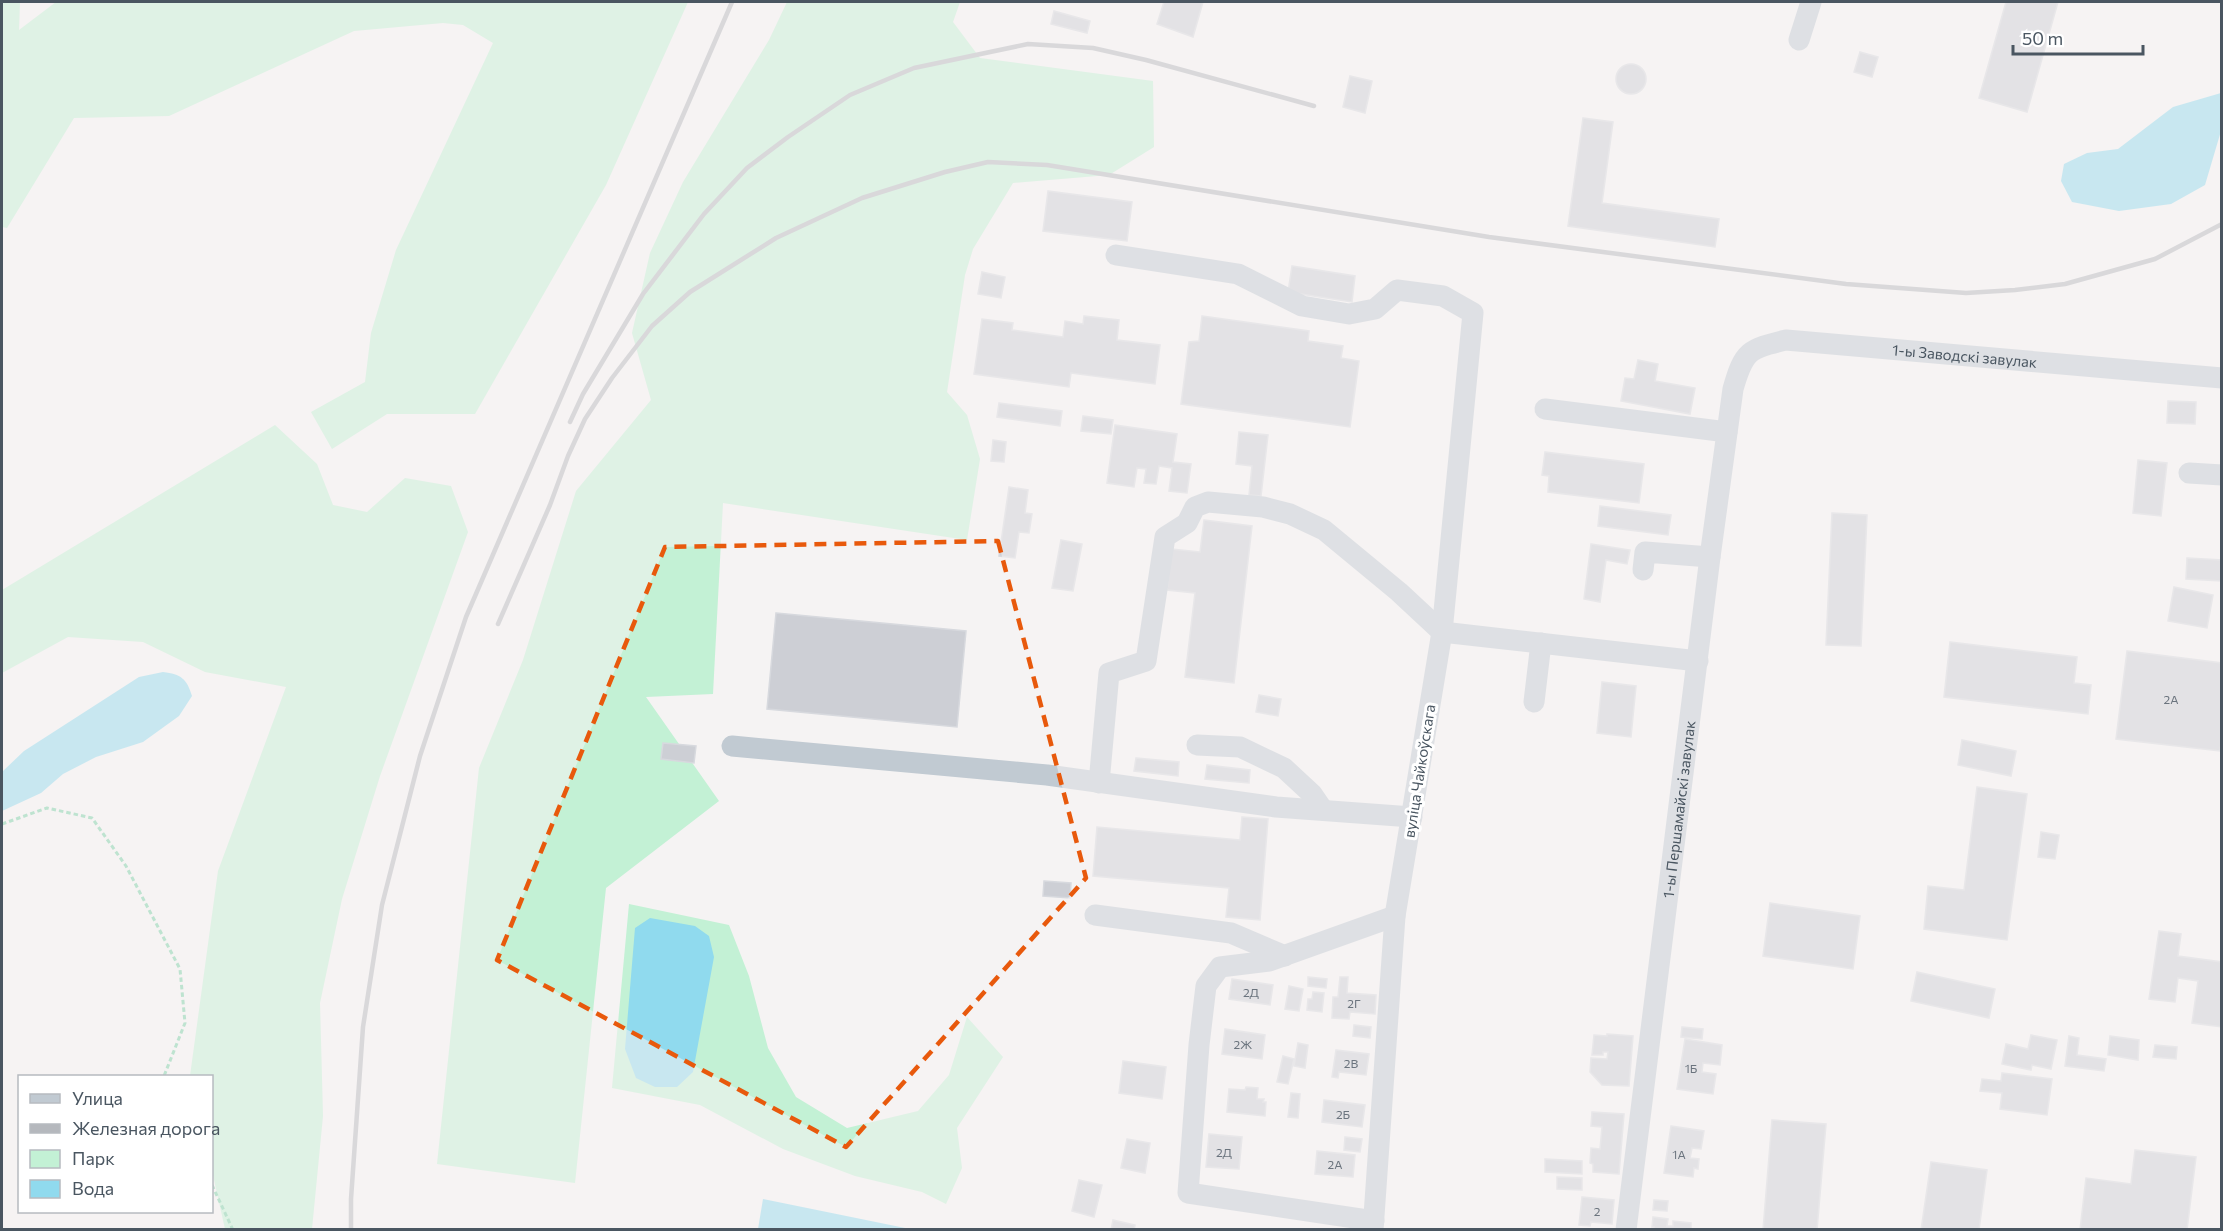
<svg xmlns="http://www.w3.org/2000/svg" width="2223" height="1231" viewBox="0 0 2223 1231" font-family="Commissioner,sans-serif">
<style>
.green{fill:#c3f1d5}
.water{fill:#90daee}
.building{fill:#cdcfd5;stroke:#d7d9de;stroke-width:1.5}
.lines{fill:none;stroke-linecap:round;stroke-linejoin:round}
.path{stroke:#7ad0a6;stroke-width:3;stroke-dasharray:4.5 3;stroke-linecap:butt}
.minor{stroke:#c1cad2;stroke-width:21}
.rail{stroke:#b5b8bd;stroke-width:4.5}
.marked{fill:none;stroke:#e8590c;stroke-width:4.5;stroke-dasharray:12 8;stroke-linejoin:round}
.labels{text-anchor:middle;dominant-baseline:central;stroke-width:6;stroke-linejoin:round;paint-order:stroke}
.number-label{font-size:12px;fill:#6b747e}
.street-label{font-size:15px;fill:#4a5661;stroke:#fff}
</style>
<rect width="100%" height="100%" fill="#f5f3f3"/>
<!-- green -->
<path class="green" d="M2,2H20L19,30L56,2H688L606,185L475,414H387L332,449L311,412L365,382L371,333L396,250L493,43L463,25L443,23L354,31L169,116L74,118L7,228L2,227Z
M787,2H960L953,22L980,58L1153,81L1154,147L1109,175L1013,183L973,249L965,275L947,392L967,415L980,459L967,540L723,503L713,694L646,697L719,801L606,888L575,1183L437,1164L479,768L523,660L576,491L651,400L632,333L650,253L683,182L769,40Z
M275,425L317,464L333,505L367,512L405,478L451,486L468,532L380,776L342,899L320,1003L323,1116L312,1229H225L212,1171V1076H190L218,871L286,687L205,672L143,642L68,637L2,673V590Z
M629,904L729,925L749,976L768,1048L796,1097L847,1128L918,1111L949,1075L967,1017L1003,1057L957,1128L962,1168L946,1204L922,1192L855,1176L783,1149L700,1105L612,1088Z"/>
<!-- water -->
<path class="water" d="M2221,93V131L2205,185L2171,204L2119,211L2072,202L2061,181L2064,164L2087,153L2118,149L2173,107Z
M163,672C181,674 187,679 192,696L179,716L143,742L96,757L63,774L41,793L2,811V772L24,751L139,677Z
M650,918L695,926L709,936L714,957L693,1072L677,1087H655L636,1078L625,1049L635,928Z
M763,1199L910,1229H758Z"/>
<!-- building -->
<path class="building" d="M1164,2H1203L1193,37L1157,24Z
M2006,2H2058L2027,112L1979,98Z
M1054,11L1090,21L1087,33L1051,24Z
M1860,52L1878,57L1872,77L1854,72Z
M1616 79a15 15 0 1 1 30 0a15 15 0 1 1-30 0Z
M1350,76L1372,81L1365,113L1343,107Z
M1583,118L1613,122L1602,203L1719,219L1715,247L1568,226Z
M1048,191L1132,202L1127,241L1043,231Z
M1292,266L1355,276L1352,302L1288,292Z
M982,272L1005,277L1001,298L978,294Z
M1084,316L1119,320L1117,340L1160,345L1155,384L1071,373L1069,387L974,374L982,319L1013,323L1012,330L1063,337L1065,321L1083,324Z
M1202,316L1309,331L1308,341L1343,346L1341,358L1359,361L1350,427L1181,404L1189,342L1199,341Z
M1638,360L1658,364L1655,381L1695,388L1690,414L1621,401L1625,378L1634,379Z
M2168,401L2196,402L2195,424L2167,423Z
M999,403L1062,411L1060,426L997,417Z
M1083,416L1113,420L1111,434L1081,431Z
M1115,425L1177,434L1173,462L1191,464L1187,493L1169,491L1172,468L1159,466L1156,484L1144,483L1146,469L1137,468L1134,487L1107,483Z
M1239,432L1268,435L1261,496L1249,495L1252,466L1236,464Z
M993,440L1006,442L1004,462L991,461Z
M1545,452L1644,464L1639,503L1548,492L1549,476L1542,475Z
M2138,460L2167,463L2161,516L2133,513Z
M1009,487L1028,490L1025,513L1032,514L1029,533L1019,532L1015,558L999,556Z
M1600,506L1671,515L1668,535L1598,526Z
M1832,513L1867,515L1861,646L1826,645Z
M1204,520L1252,526L1234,683L1185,677L1195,593L1167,590L1172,549L1200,552Z
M1061,540L1082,544L1073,591L1052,588Z
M1591,544L1630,550L1627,564L1606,560L1600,602L1584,599Z
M2187,558L2222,560V581L2186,579Z
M2174,587L2213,595L2207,628L2168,621Z
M776,613L966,631L957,727L767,709Z
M1950,642L2077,657L2074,683L2091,685L2088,714L1944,697Z
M2127,651L2222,663V736L2220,751L2116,739Z
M1602,682L1636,686L1631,737L1597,733Z
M1259,695L1281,699L1278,716L1256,712Z
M1962,740L2016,751L2011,776L1958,765Z
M663,743L696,746L694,763L661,759Z
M1136,758L1179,762L1178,776L1134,771Z
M1207,765L1250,770L1249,783L1205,779Z
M1977,787L2027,794L2007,940L1924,929L1928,886L1964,890Z
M1242,817L1268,819L1260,920L1226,917L1229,888L1093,876L1097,827L1240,840Z
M2041,832L2059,835L2055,859L2038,857Z
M1044,881L1071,883L1070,898L1043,896Z
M1770,903L1860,916L1853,969L1763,956Z
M2159,931L2181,934L2178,956L2222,962V1027L2192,1023L2198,981L2178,978L2175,1002L2149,999Z
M1917,972L1995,989L1989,1018L1911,1001Z
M1308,977L1327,979L1326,988L1308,986Z
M1340,977H1348L1347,993L1376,995L1375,1014L1350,1012L1349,1019L1332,1018L1333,997H1338Z
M1232,979L1273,985L1270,1005L1229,999Z
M1289,986L1303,989L1299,1011L1285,1009Z
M1313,992L1324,993L1322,1012L1307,1010L1308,999H1312Z
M1354,1025L1371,1027L1370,1038L1353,1036Z
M1682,1027L1703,1029L1702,1039L1681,1037Z
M1225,1029L1265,1035L1262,1059L1222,1054Z
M1607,1034L1633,1036L1629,1086L1602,1085L1590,1072L1591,1058L1607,1059L1608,1052H1603V1055H1592L1594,1035L1607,1036Z
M2031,1035L2057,1040L2051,1069L2032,1065L2031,1070L2002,1064L2006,1044L2028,1049Z
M2069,1036L2079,1038L2077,1055L2106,1059L2104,1071L2065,1066Z
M2110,1036L2139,1040L2138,1060L2108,1055Z
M1685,1039L1722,1045L1720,1065L1703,1063L1702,1072L1716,1074L1713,1094L1677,1089Z
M1298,1043L1308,1045L1305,1068L1294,1066Z
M2155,1045L2177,1047L2176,1059L2153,1057Z
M1336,1050L1369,1054L1366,1075L1339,1072L1338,1078L1332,1077Z
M1283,1056L1294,1059L1288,1084L1277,1082Z
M1123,1061L1166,1067L1162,1099L1119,1093Z
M2002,1073L2052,1079L2047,1115L2000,1109L2002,1093L1980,1091L1982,1079L2001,1081Z
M1246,1087L1258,1088L1257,1099H1264L1263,1102H1266L1265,1116L1227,1112L1229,1089L1245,1090Z
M1291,1093L1300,1094L1298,1118L1288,1117Z
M1324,1100L1365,1105L1362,1127L1322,1122Z
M1592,1112L1624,1114L1619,1174L1593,1172V1164L1590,1163L1591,1148L1600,1149L1602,1127L1591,1126Z
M1772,1120L1826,1124L1817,1230H1763Z
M1671,1126L1704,1131L1701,1149L1692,1148L1690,1158L1699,1159L1698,1169L1694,1168L1693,1177L1664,1173Z
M1209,1134L1242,1137L1239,1169L1206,1167Z
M1345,1137L1362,1139L1360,1152L1344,1150Z
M1127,1139L1150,1143L1145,1173L1121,1168Z
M2135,1150L2196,1157L2187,1230H2080L2086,1178L2131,1184Z
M1317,1151L1355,1155L1353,1177L1315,1174Z
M1545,1159L1582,1161V1174L1545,1172Z
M1931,1162L1987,1170L1979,1230H1921Z
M1557,1177L1582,1178V1190L1557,1189Z
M1079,1180L1102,1185L1094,1217L1072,1211Z
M1582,1197L1614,1200L1612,1224L1591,1222L1590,1226L1579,1225Z
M1654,1200L1668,1201L1667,1211L1653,1210Z
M1653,1217L1668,1219L1667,1226H1673V1221L1691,1223V1230H1654V1227H1652Z
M1113,1220L1135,1225L1134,1230H1111Z"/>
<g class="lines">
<!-- path -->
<path class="path" d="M2,824L47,808L92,818L126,866L180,969L185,1023L164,1076
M212,1185L233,1230"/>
<!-- minor -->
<g class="minor">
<path d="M1799,40L1811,2"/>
<path d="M1116,255L1238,274L1302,306L1349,314L1375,309L1397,290L1443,296L1473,313L1442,632L1395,916L1373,1230"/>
<path d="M1545,409L1727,432"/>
<path d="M2189,473L2222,475"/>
<path d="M1643,570L1645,552L1710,557"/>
<path d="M1534,702L1541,643"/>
<path d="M1197,745L1240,747L1284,768L1312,794L1323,810"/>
<path d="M732,746L1047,775L1276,807L1412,817"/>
<path d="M1099,783L1109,673L1146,661L1165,537L1187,523L1195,507L1208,502L1263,507L1290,514L1324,530L1399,592L1442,632L1698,661"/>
<path d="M1095,915L1231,933L1285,956"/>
<path d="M1374,1221L1188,1193L1199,1045L1206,986L1220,967L1269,961L1395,916"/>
<path id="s1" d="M1626,1230L1710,557L1733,389C1744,350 1749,349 1786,340L2222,378"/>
</g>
<!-- rail -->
<path class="rail" d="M570,422L583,394L643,294L704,214L747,168L788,137L850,95L914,68L1028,44L1093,48L1146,60L1314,106
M498,624L550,505L568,456L585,419L612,378L652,326L690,292L776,238L862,198L945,172L988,162L1047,165L1489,237L1846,284L1966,293L2015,290L2065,284L2155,259L2222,224
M351,1230V1199L363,1027L382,905L420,756L466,617L732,2"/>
</g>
<!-- marked area -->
<path d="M0 0H2223V1231H0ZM998,541L1086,878L846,1147L497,960L665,547Z" fill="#f5f3f3" fill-opacity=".55" fill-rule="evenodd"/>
<path class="marked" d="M998,541L1086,878L846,1147L497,960L665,547Z"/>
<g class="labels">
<!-- number labels -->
<g class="number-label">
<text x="2171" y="699">2А</text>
<text x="1251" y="992">2Д</text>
<text x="1354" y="1003">2Г</text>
<text x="1243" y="1044">2Ж</text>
<text x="1351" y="1063">2В</text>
<text x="1691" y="1068">1Б</text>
<text x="1343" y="1114">2Б</text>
<text x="1224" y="1152">2Д</text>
<text x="1679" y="1154">1А</text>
<text x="1335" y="1164">2А</text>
<text x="1597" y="1211">2</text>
</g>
<!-- street labels -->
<g class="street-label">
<text stroke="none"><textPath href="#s1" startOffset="1106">1-ы Заводскі завулак</textPath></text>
<text transform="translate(1419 771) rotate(-81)">вуліца Чайкоўскага</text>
<text stroke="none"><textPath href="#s1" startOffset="424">1-ы Першамайскі завулак</textPath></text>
</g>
</g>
<!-- border -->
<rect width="2223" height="1231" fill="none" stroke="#4a5661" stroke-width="6"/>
<!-- legend -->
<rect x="18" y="1075" width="195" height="138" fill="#ffffff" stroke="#b7bbc0" stroke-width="1.5"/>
<rect x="30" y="1094" width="30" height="9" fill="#c1cad2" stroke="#b7bbc0" stroke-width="1.5"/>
<text x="72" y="1105" font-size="18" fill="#4a5661">Улица</text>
<rect x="30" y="1124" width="30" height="9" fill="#b5b8bd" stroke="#b7bbc0" stroke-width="1.5"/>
<text x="72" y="1135" font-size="18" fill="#4a5661">Железная дорога</text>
<rect x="30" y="1150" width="30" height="18" fill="#c3f1d5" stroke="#b7bbc0" stroke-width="1.5"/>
<text x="72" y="1165" font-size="18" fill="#4a5661">Парк</text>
<rect x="30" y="1180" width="30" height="18" fill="#90daee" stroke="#b7bbc0" stroke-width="1.5"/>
<text x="72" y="1195" font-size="18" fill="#4a5661">Вода</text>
<!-- scale -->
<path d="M2013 45v9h130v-9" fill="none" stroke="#4a5661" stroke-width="3"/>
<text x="2022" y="45" font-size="18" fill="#4a5661" stroke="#ffffff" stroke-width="4.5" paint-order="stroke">50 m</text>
</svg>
